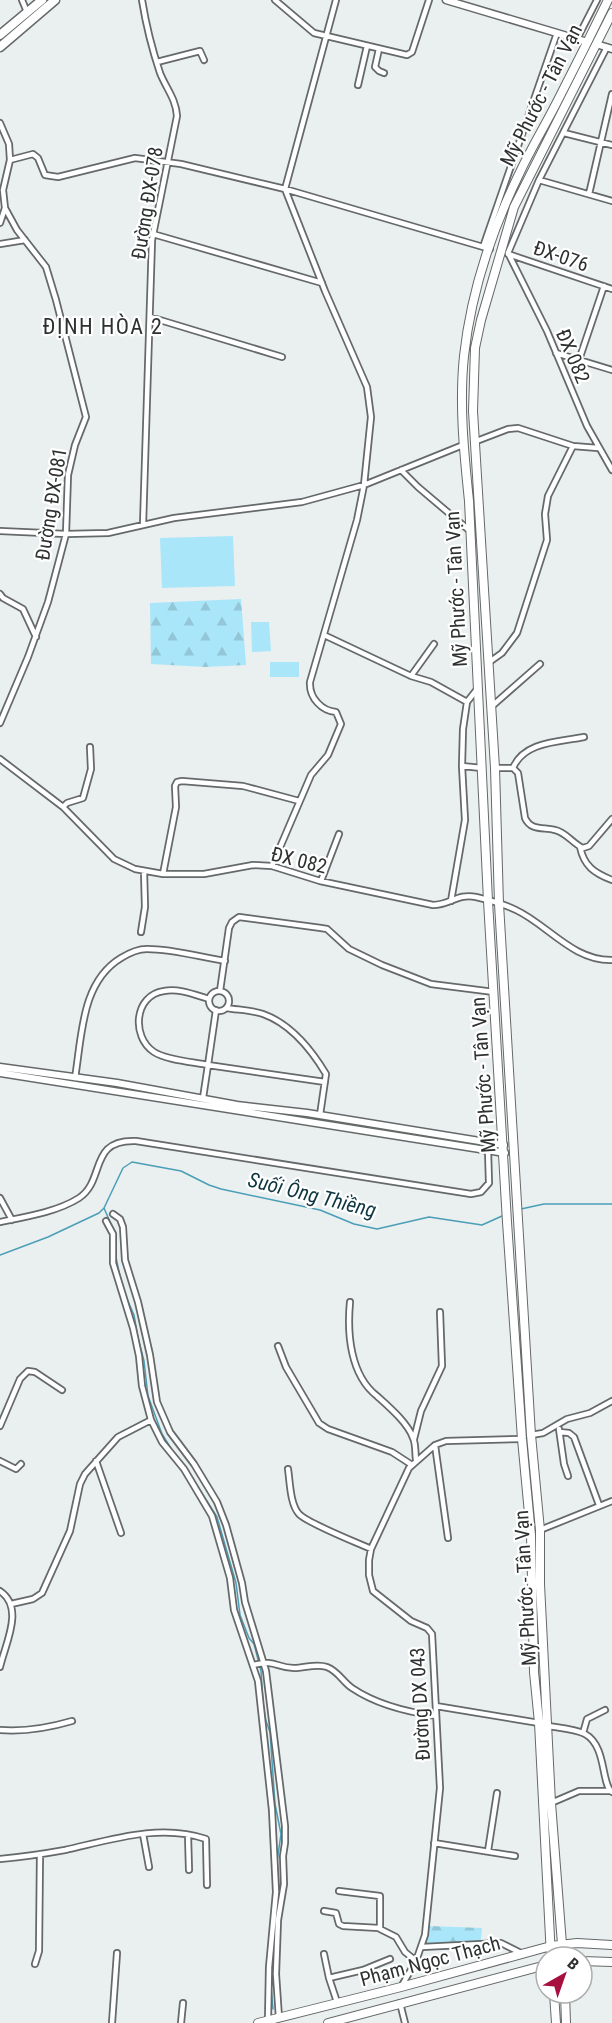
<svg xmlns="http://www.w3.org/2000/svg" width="612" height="2023" viewBox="0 0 612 2023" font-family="'Roboto Condensed',sans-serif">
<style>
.green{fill:#aae6f9}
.forest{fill:url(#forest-firs)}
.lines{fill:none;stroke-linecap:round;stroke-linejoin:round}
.stream{stroke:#4a9eb6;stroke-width:1.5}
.minor-casing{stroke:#65696a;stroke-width:8}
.tertiary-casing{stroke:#65696a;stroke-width:9}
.primary-casing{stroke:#65696a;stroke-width:10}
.trunk-casing{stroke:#65696a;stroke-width:11}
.minor{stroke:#fff;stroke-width:4.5}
.tertiary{stroke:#fff;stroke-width:6}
.primary{stroke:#fff;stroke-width:8}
.trunk{stroke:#fff;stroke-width:8}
.labels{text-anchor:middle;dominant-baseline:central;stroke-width:4.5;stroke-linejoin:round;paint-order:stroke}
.street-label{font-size:20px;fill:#2f3131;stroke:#fff}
.water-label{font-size:21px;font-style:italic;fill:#0e3641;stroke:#fff}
.quarter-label{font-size:22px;letter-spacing:1.5px;fill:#2f3131;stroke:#fff}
</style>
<defs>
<pattern id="forest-firs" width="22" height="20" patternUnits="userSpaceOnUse" patternTransform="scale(1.5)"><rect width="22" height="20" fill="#aae6f9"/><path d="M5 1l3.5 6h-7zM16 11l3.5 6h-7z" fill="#93c6d6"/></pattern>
</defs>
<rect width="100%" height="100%" fill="#eaeff0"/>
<!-- green -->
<path class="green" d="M233,536L235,586L162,588L160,538Z
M251,622H269L271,651L252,652Z
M270,662H299V677H270Z"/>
<!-- forest -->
<path class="forest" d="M241,599L246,665L205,667L151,664L150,603Z
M429,1926L482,1928L480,1948L424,1950Z"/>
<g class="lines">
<!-- stream -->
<path class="stream" d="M104,1208L113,1229
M521,1209L544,1204H612
M115,1252L121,1282
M0,1255L48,1237L99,1213L104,1208L123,1168L132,1162L181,1171L209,1185L221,1189L320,1210L354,1224L377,1229L429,1217L482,1225L502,1216
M123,1290L134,1315L138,1338L144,1361L148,1396L162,1434L172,1450
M186,1468L217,1517L236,1583L240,1615L249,1638L254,1644L261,1671L263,1703L266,1721L270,1732L275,1804L281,1834L277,1862L280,1899
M273,2009L271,1987L274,1936"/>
<defs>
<path id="minor" d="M22,0L27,12
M142,0C146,25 152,49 160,73C166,88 176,99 177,116L152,240L143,525
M275,0L314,33L407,55L412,52L429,0
M577,39L597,0
M379,49L375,67L379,71L384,73
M157,62L200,51L204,60
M358,85L367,46
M0,123L9,144L10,160L3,190L5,208L17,230L46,267L56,300L86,417L75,445L68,475L66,534L48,602L28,657L0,723
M564,133L612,145
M10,160L33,154L38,158L45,175L58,177L135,158L181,164L285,189L490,249
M539,180L612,201
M589,194L612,94
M0,223L5,208
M153,234L322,283
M0,244L25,240
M483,247L557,33
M508,253L547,331L587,426L612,470
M508,253L539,180L607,47
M508,254L612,289
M150,317L282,357
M556,353L612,370
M579,360L604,286
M474,442L508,429L518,428L573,446L598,448
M401,470L418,487L470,531
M0,531L66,534L108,533L174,518L302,502L364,485L463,445
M0,594L3,598L23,609L36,637
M324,635L411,676L434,644
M488,663L502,653L517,633L547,540L545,514L548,496L573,446
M411,676L431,682L467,702L463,729L462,766L465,820L451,901
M467,702L478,688
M491,707L540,664
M0,759L63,807L114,859L135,869L163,874H204L253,865L272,866L320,881L433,905C450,905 458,893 476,897C489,900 504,904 516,910C548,925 573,961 612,960
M462,766L482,768
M495,768H513L518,773L525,818C531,831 543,827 555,830C566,832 573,844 583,848L589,846L612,819
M513,768C524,741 560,742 584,737
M63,807L67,803L83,798L91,769L90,747
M580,847C584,866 594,873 612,880
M272,866L311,775L328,755L341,724L336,712C322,711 309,698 310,682L357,520L364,485L371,417L367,387L325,291L285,189L336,0
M163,874L176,807L175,786L177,782L182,781L243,786L299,801
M321,881L339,834
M141,932L145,907L144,871
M220,991L229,928L232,922L239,917L321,928L327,929L349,949L382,965L431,984L494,992
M209 1001a10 10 0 1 1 20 0a10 10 0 1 1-20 0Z
M209,999C195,995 179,988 164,991C134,995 131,1037 154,1052C166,1060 193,1062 208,1065L216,1010
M226,1008C238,1010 252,1010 263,1014C291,1024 311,1049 326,1074L320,1115
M75,1078C82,1036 81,982 121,958C129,953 138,949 147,949C173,949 200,957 225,961
M203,1098L208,1065L325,1082
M0,1198L12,1220
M113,1214L120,1219L123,1227L125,1260L138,1302L150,1355L157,1402L170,1432L194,1464L217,1502L226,1525L242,1583L245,1602L266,1671L285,1826V1843L283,1856L284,1884L278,1920L276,1974L279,2018
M106,1221L113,1234V1263L133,1328L139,1356L142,1386L151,1420
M0,1222C25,1217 57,1212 79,1198C106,1180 88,1139 136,1141L471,1194L481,1192L489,1183L488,1150
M350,1302C347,1333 350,1375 377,1396C388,1406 408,1423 413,1438C416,1444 415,1453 416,1460
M278,1346L286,1367L319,1423L328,1429L392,1452L412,1465
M0,1426L20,1379L28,1371L35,1372L62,1390
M559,1429L564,1464L568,1476
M560,1432L569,1433L574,1437L599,1505
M531,1435L543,1433L567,1419L590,1413L612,1401
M414,1439L421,1411L442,1366L440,1312
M435,1445L448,1538
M0,1461L16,1469L21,1464
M96,1461L121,1533
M288,1469C290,1482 290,1504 299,1514C307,1523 358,1543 371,1549
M540,1530L612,1501
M0,1591C25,1608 5,1644 0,1667
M11,1604L33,1599L42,1593L70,1531L80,1484L85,1474L118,1437L151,1420L162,1442L184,1469L212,1516L230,1578L234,1610L258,1681L272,1810L276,1892L269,1967L268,2020
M253,1665C276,1659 276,1668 294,1668C305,1668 316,1663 327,1667C338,1671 343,1682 352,1688C377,1705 407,1712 436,1716
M436,1706L539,1723
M548,1726C560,1728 575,1729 585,1734C607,1746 601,1785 612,1792
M0,1730C25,1732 48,1728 72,1721
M583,1733L587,1719L605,1710
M551,1803L579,1791H609
M143,1834L149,1867
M188,1835L189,1870
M434,1843L515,1856
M488,1851L497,1793
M0,1859C22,1857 43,1854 65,1850C110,1840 160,1823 206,1839L207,1885
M339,1891L380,1896V1929L396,1937L405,1952L416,1961
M324,1911L336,1913L339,1924L343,1926L379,1928
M422,1947L501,1943L521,1953
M324,1954L329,1978L337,2002
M35,1964L39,1951L40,1854
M329,1978L363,1970L390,1959
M401,1987L416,1961L425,1935L440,1788L432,1634L427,1628L411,1621L373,1591L369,1575V1560L371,1549L409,1468L435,1445L446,1441L522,1439
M400,2003L405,2023
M112,2023L117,1953
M181,2023L183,2003"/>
<path id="tertiary" d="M446,0L587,42
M596,44L612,49
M0,1067L117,1083L237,1105L307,1113L504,1145
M0,1073L505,1153"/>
<path id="primary" d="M551,1957L539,1723L534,1672L531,1535L522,1439L507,1222L488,901L469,501C464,453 459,404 464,356C471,292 493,227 521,170C533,145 547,122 559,98C576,65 592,33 608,0
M563,1957L551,1803L540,1584V1530L531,1435L510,1087L499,904L495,768L473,411L475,348L481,320L514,207L612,13
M582,1961L612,1962
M554,1993L556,2023
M565,1993L566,2023
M258,2023L401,1987L551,1946L577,1943L612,1945
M328,2023L546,1965"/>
<path id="trunk" d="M0,35L42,0
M0,47L55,0"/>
</defs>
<!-- minor casing -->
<use href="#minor" class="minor-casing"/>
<!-- tertiary casing -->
<use href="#tertiary" class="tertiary-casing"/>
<!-- primary casing -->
<use href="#primary" class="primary-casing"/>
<!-- trunk casing -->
<use href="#trunk" class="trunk-casing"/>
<!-- minor -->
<use href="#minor" class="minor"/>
<!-- tertiary -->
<use href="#tertiary" class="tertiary"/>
<!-- primary -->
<use href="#primary" class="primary"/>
<!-- trunk -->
<use href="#trunk" class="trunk"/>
</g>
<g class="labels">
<!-- street labels -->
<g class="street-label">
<text transform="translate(541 95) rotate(-63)">Mỹ Phước - Tân Vạn</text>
<text transform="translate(147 203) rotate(-81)">Đường ĐX-078</text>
<text transform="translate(561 256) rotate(19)">ĐX-076</text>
<text transform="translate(573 356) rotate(67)">ĐX 082</text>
<text transform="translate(51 504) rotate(-81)">Đường ĐX-081</text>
<text transform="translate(456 589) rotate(-93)">Mỹ Phước - Tân Vạn</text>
<text transform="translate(299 860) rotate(14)">ĐX 082</text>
<text transform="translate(483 1075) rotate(-94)">Mỹ Phước - Tân Vạn</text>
<text transform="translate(525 1588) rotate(-93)">Mỹ Phước - Tân Vạn</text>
<text transform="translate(420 1704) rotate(-93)">Đường DX 043</text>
<text transform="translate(430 1961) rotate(-15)">Phạm Ngọc Thạch</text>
</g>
<!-- water labels -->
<g class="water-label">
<text transform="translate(312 1195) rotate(14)">Suối Ông Thiềng</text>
</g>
<!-- quarter labels -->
<g class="quarter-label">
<text x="103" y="326">ĐỊNH HÒA 2</text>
</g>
</g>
<!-- north arrow -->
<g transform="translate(564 1975) rotate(40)"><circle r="28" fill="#ffffff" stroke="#acadad" stroke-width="1.5"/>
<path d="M0-4.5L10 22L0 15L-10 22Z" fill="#a70f3e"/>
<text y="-9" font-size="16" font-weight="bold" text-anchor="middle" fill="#2f3131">B</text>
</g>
</svg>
